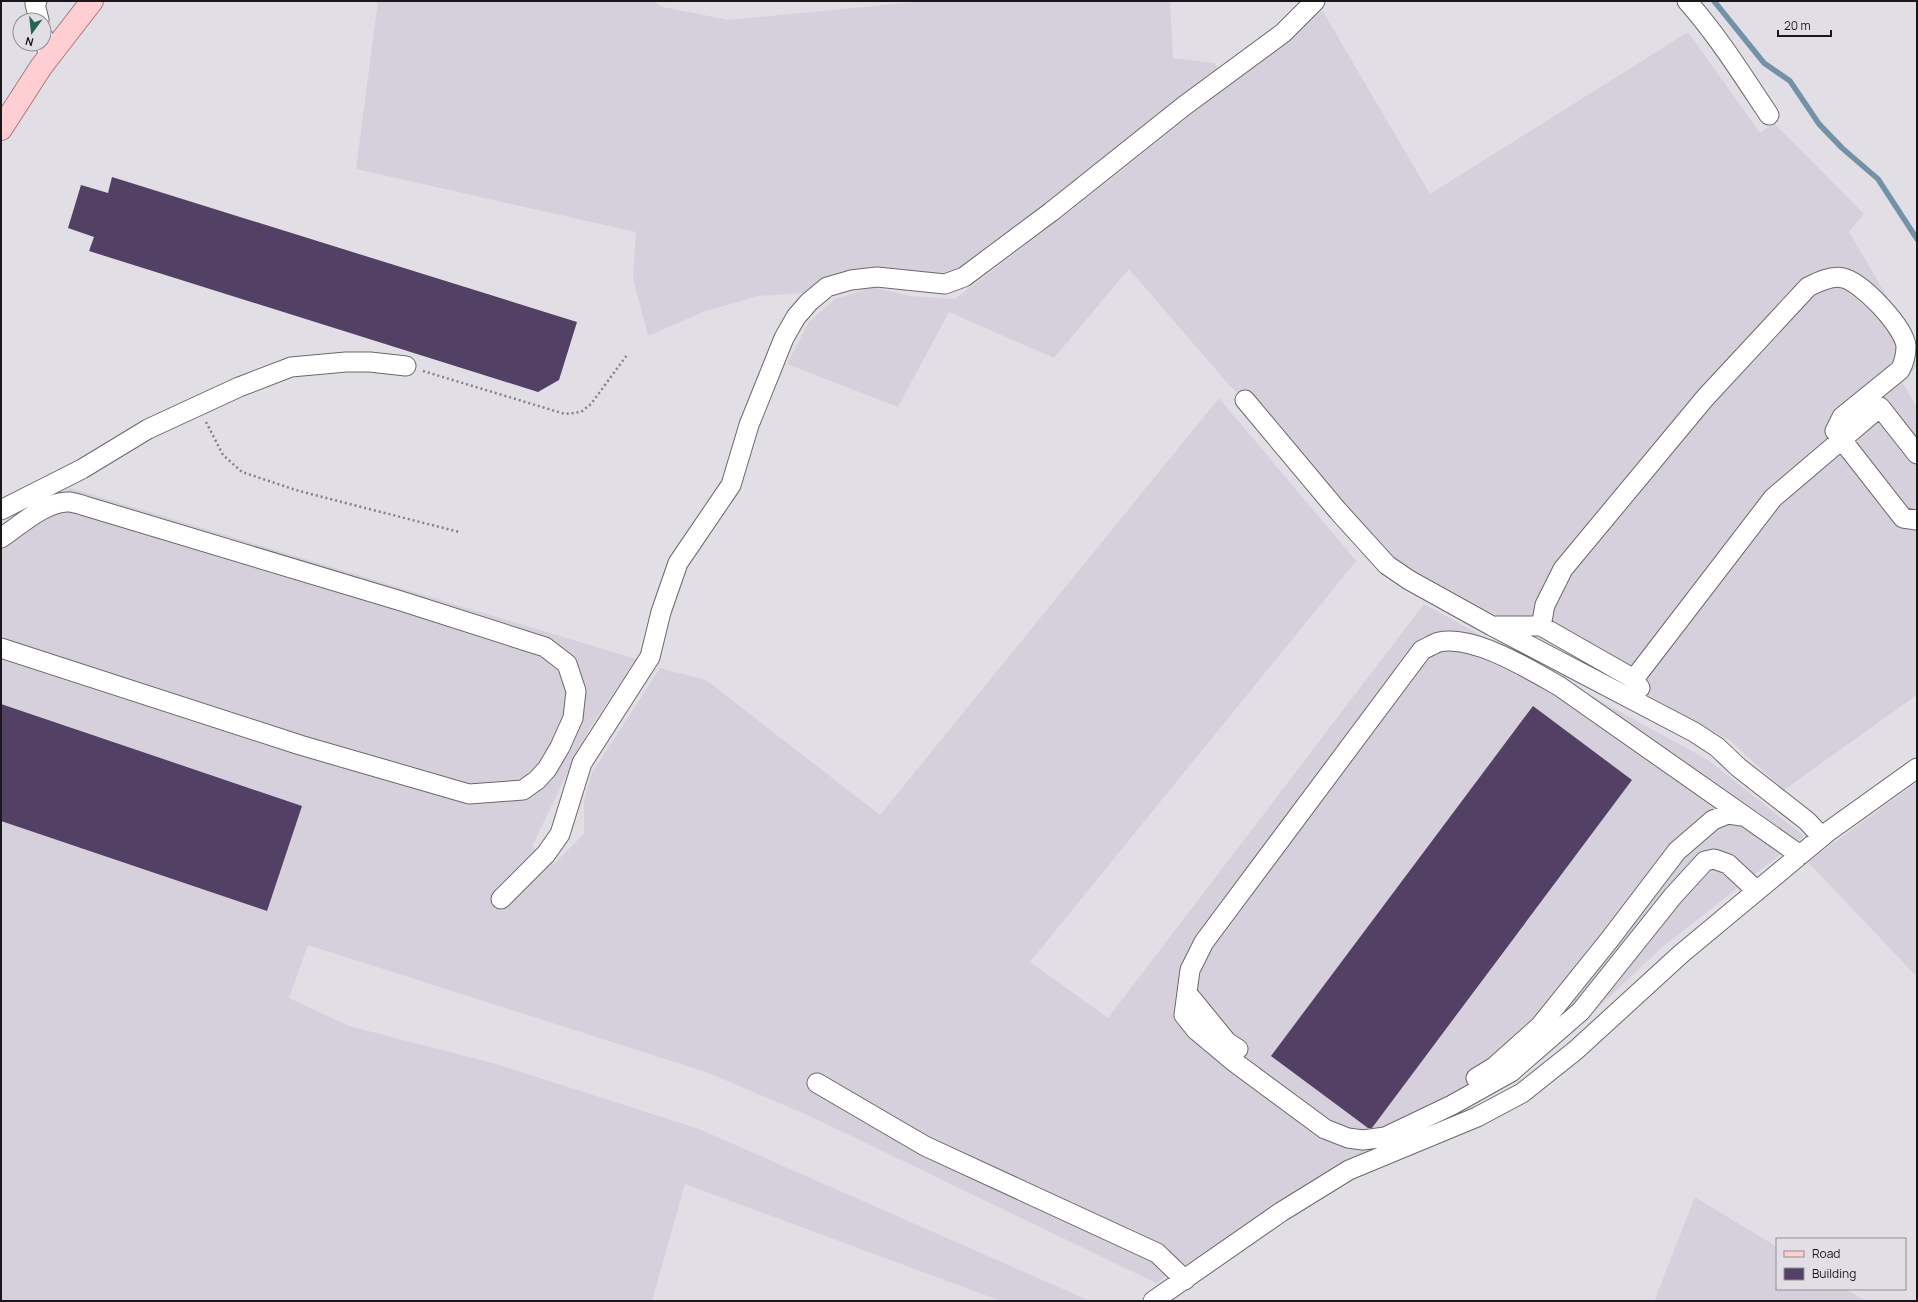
<svg xmlns="http://www.w3.org/2000/svg" width="1918" height="1302" viewBox="0 0 1918 1302" font-family="Manrope,sans-serif">
<style>
.built{fill:#d6d0dd}
.lines{fill:none;stroke-linecap:round;stroke-linejoin:round}
.stream{stroke:#7391a7;stroke-width:5.5}
.building{fill:#534165}
.minor-casing{stroke:#6a686e;stroke-width:21}
.major-casing{stroke:#ae787e;stroke-width:24}
.path{stroke:#838086;stroke-width:2.5;stroke-dasharray:2 3;stroke-linecap:butt}
.minor{stroke:#fff;stroke-width:19}
.major{stroke:#feced2;stroke-width:22}
</style>
<rect width="100%" height="100%" fill="#e1dee5"/>
<!-- built -->
<path class="built" d="M378,1H653L663,7L729,20L926,1H1170L1173,58L1215,63L1224,82L955,290L878,282L820,292L758,296L703,312L648,336L633,278L636,232L356,169Z
M1322,10L1430,194L1688,32L1760,133L1774,123L1864,214L1849,232L1917,347V367L1901,380L1917,408V695L1784,790L1728,739L1382,554L1256,408L1230,386L1129,269L1054,358L949,312L898,407L787,364L809,322L835,299L873,287L910,296L955,299L1073,209Z
M1219,398L1356,561L1030,962L1108,1018L1424,604L1708,760L1804,836L1661,948L1551,1052L1508,1084L1366,1151L1156,1283L812,1117L706,1072L308,945L289,998L349,1026L496,1064L699,1129L1090,1301H1001L685,1184L652,1301H1V523L70,488L636,659L588,731L532,846L554,864L584,834V800L592,773L660,668L706,680L880,815Z
M1917,782V977L1808,862Z
M1695,1197L1777,1247V1289H1846L1866,1301H1659L1655,1299Z"/>
<g class="lines">
<!-- stream -->
<path class="stream" d="M1714,1L1764,63L1790,81L1819,124L1842,148L1878,179L1917,239"/>
</g>
<!-- building -->
<path class="building" d="M112,177L577,322L559,380L538,392L89,251L94,237L68,228L81,185L108,193Z
M1,704L302,806L267,911L1,821Z
M1533,706L1632,780L1372,1128H1368L1271,1056Z"/>
<g class="lines">
<defs>
<path id="minor" d="M37,1L35,4L39,20
M1687,1C1718,36 1743,76 1769,115
M44,38L49,57
M1245,400L1338,511L1387,565L1409,580L1492,626L1694,732L1717,747L1738,767L1807,821L1822,837
M1,510L82,469L148,429L239,387L291,367L346,362H370L406,366
M1,538C19,526 47,500 70,502C75,503 80,504 85,506L401,601L545,647L567,664L576,691L573,718L560,747L547,769L537,780L523,790L469,794L300,745L1,648
M1496,626H1541L1634,679L1640,688
M1541,626L1545,605L1563,569L1705,398L1808,287C1818,282 1832,275 1843,278C1862,282 1904,327 1906,346C1906,355 1904,363 1900,370L1842,417L1835,431L1903,518L1917,520
M1634,679L1773,498L1880,407L1917,454
M1757,891L1728,864L1714,859L1705,861L1673,896L1581,1011L1511,1072L1452,1105L1385,1137L1363,1140L1348,1138L1325,1129L1233,1061L1196,1030L1184,1015L1190,970L1204,942L1422,650C1427,648 1433,644 1439,642C1474,635 1529,669 1559,686L1800,855
M501,899L546,854L560,834L582,763L650,657L661,612L678,563L731,485L749,425L784,338L796,317L809,302L827,287L851,280L877,277L945,284L964,277L1051,212L1184,106L1283,33L1315,1
M1187,993L1227,1042L1238,1049
M1476,1078L1494,1067L1540,1026L1610,939L1677,851L1713,820L1728,814L1742,816
M817,1083L925,1146L1157,1253L1185,1280
M1153,1301L1281,1212L1349,1170L1477,1117L1522,1093L1576,1050L1681,954L1800,855L1829,831L1917,768"/>
<path id="major" d="M1,129L41,67L92,1"/>
</defs>
<!-- minor casing -->
<use href="#minor" class="minor-casing"/>
<!-- major casing -->
<use href="#major" class="major-casing"/>
<!-- path -->
<path class="path" d="M423,371L565,414L581,412L591,404L627,355
M206,422L223,455L242,472L299,491L459,532"/>
<!-- minor -->
<use href="#minor" class="minor"/>
<!-- major -->
<use href="#major" class="major"/>
</g>
<!-- border -->
<rect width="1918" height="1302" fill="none" stroke="#19171a" stroke-width="4"/>
<!-- legend -->
<rect x="1776" y="1238" width="130" height="52" fill="#e1dee5" stroke="#918e94"/>
<rect x="1784" y="1251" width="20" height="6" fill="#feced2" stroke="#918e94"/>
<text x="1812" y="1258" font-size="12" fill="#19171a">Road</text>
<rect x="1784" y="1268" width="20" height="12" fill="#534165" stroke="#918e94"/>
<text x="1812" y="1278" font-size="12" fill="#19171a">Building</text>
<!-- north arrow -->
<g transform="translate(32 32) rotate(195)"><circle r="19" fill="#e1dee5" stroke="#918e94"/>
<path d="M0-3L7 15L0 10L-7 15Z" fill="#266552"/>
<text y="-6" font-size="11" font-weight="bold" text-anchor="middle" fill="#19171a">N</text>
</g>
<!-- scale -->
<path d="M1778 30v6h53v-6" fill="none" stroke="#19171a" stroke-width="2"/>
<text x="1784" y="30" font-size="12" fill="#19171a" stroke="#e1dee5" stroke-width="3" paint-order="stroke">20 m</text>
</svg>
